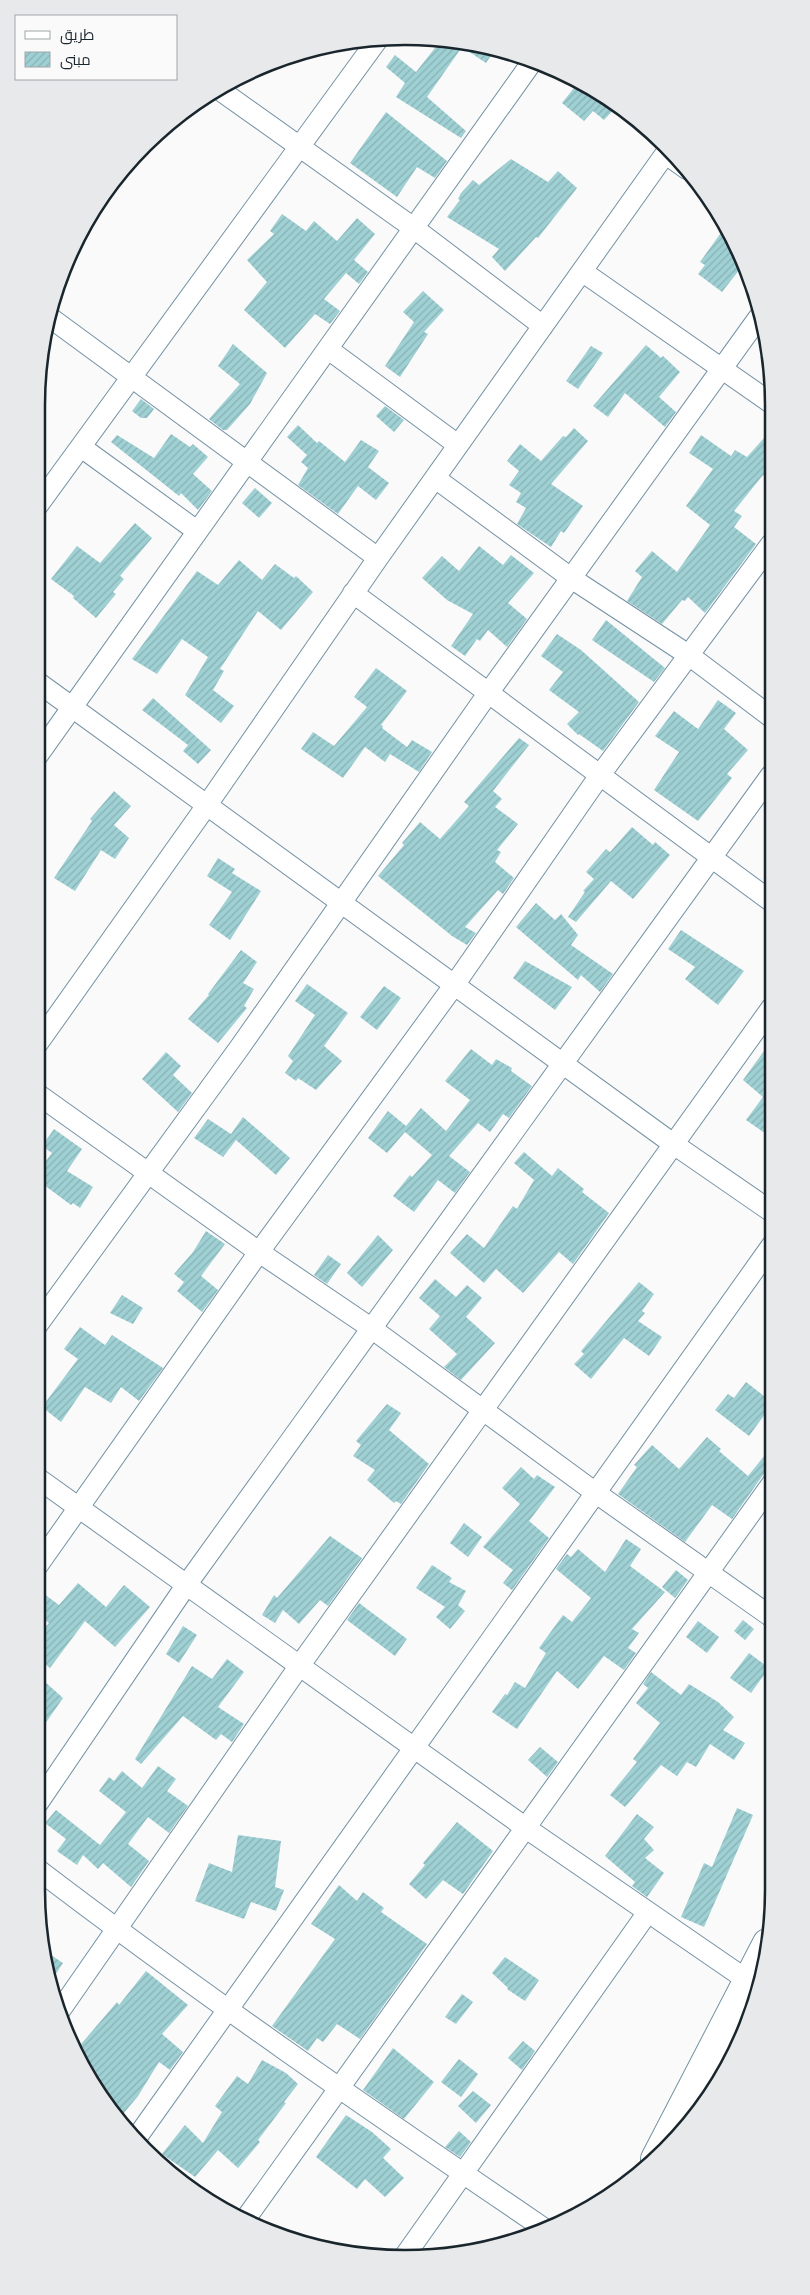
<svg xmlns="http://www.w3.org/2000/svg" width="810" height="2295" viewBox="0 0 810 2295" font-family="'Source Sans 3',Cairo,sans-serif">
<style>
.building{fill:url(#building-hatch)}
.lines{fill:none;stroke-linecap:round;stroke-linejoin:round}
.minor-casing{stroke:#7492a4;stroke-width:22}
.primary-casing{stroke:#7492a4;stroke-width:30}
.minor{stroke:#fff;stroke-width:20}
.primary{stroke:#fff;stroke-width:28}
.rim{fill:none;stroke:#1a262d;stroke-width:2.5}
</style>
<defs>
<pattern id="building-hatch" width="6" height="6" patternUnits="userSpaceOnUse" patternTransform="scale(1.25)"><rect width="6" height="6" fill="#9fd0d3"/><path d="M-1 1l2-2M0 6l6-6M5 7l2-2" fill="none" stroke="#88b2b5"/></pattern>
</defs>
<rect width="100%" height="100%" fill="#fafafa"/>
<!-- building -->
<path class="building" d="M442,39L496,48L486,63L462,47L427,97L466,131L461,138L396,97L405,83L386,67L395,55L416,72Z
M578,83L589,92L592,88L616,107L604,120L593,111L584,121L562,103Z
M386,112L447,161L435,178L417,167L397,197L350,163Z
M511,159L548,182L558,171L577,188L538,238L536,237L505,271L492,257L499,249L447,217L460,200L458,199L461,193L473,180L479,185Z
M282,214L306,231L314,221L337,241L357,218L375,234L354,260L368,272L359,284L346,273L324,299L340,311L330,324L315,314L285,348L244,310L267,282L247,260L274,234L270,231Z
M725,227L736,242L743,265L722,292L698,274L705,265L700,262Z
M423,291L444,310L424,332L428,334L400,377L385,366L414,322L403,312Z
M233,344L267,373L250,404L227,430H223L209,419L240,384L218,366Z
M646,345L661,358L663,356L680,372L659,397L676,412L665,427L625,393L608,417L593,406Z
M591,346L603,353L578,389L566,381Z
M141,399L154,409L147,418H141L132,411Z
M385,406L404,420L394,432L376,416Z
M298,425L317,443L319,441L345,462L361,440L379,451L368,467L389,483L376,500L358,486L338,514L298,485L308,468L301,462L307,455L287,437Z
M574,428L588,441L551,484L583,506L564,533L561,531L551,547L517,524L526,508L516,502L521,493L509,485L519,471L507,461L520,444L541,461L563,436L566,437Z
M771,430V481L763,475L734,511L742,516L734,527L756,544L705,613L688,597L685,601L682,600L662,624L627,601L642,577L635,571L652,551L677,572L710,525L686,506L713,469L689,453L701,435L731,456L735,450L747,457Z
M171,434L190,447L193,444L208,457L193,474L212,491L198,510L181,493L179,496L111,442L117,435L154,458Z
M255,488L272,503L259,518L242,503Z
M135,523L152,538L120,576L124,579L113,592L116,594L96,618L73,598L74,596L51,579L77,546L100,563Z
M479,546L503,565L511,555L534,573L508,603L527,619L507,647L488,630L480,641L477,639L465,656L451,646L473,614L447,600L422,578L442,556L459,571Z
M239,560L262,580L275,564L294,578L296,576L313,592L281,630L258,611L220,669L224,671L213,690L234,706L221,723L185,695L208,657L182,639L157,674L132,659L197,571L218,585Z
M606,620L665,668L654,682L592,640Z
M557,634L581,650L639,702L603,751L579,734L578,735L567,724L579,712L549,690L563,672L541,656Z
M376,668L407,691L381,725L383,726L382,728L407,747L412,740L432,752L419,772L390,754L385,762L365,747L343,778L301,749L313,732L334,746L367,707L354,697Z
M153,698L211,750L198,764L183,751L188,745L142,710Z
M718,700L736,713L724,729L748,750L727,774L732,778L698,821L654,790L679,752L655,736L674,711L698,729Z
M519,738L529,745L493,791L502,799L495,807L518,824L497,850L501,852L495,862L514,878L503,894L498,890L465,927L476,933L467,945L452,936L378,876L404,845L402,843L420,822L440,839L469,806L464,802Z
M114,791L131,806L114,825L129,838L115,859L101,850L75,891L54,878L92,821L90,819Z
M632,827L653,845L655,842L670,855L633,899L611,881L576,922L568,917L585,892L583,891L594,879L586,872L606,849L610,852Z
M218,858L235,869L232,873L261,891L230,940L209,925L232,892L207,876Z
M536,903L555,920L561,914L578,935L571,945L613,974L600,992L581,975L578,980L516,927Z
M681,930L744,971L718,1005L685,979L695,967L668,949Z
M241,950L257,962L243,983L254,989L244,1006L247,1008L218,1043L188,1019L209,995L208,994Z
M525,961L572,987L555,1010L513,978Z
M307,984L348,1013L324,1046L342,1061L316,1090L298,1078L296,1081L285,1073L293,1061L288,1056L315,1015L295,1001Z
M384,986L401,998L377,1030L360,1017Z
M772,1040V1138L746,1120L763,1097L743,1080Z
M471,1049L492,1065L496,1059L512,1068L511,1071L532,1086L509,1118L503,1114L490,1132L478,1123L449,1156L470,1172L455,1193L438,1180L414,1212L393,1196L410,1175L412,1177L432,1155L405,1132L387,1153L368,1138L388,1111L406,1126L421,1108L446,1131L470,1100L445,1081Z
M166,1052L181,1066L173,1075L192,1093L178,1112L142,1079Z
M243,1117L290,1158L276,1175L236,1140L223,1157L194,1138L208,1119L231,1134Z
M54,1129L82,1149L67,1171L93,1187L80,1208L73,1203L71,1205L36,1179V1174L52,1153L42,1146Z
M524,1152L552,1176L558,1168L584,1189L582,1192L609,1213L573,1264L559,1252L523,1293L496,1269L484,1283L450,1253L467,1234L484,1248L513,1206L517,1209L534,1180L514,1163Z
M206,1231L225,1244L201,1276L218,1290L202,1312L177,1291L184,1282L174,1274L193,1252Z
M378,1235L393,1250L362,1287L347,1273Z
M328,1255L341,1264L327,1284L314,1275Z
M435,1279L456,1297L467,1285L482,1298L466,1317L495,1343L461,1380L444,1367L457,1354L429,1329L440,1316L419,1298Z
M639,1282L654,1294L642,1311L645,1313L638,1321L662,1337L649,1356L624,1338L591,1379L574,1364L584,1354L581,1351Z
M122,1295L143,1308L133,1324L110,1313Z
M80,1327L105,1345L112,1335L163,1368L139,1401L121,1387L111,1403L85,1387L61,1422L42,1407L78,1359L64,1349Z
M746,1382L773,1403L749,1436L715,1410L728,1394L734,1398Z
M387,1404L401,1413L389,1430L429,1464L401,1504L396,1501L394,1503L367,1480L375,1470L353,1456L361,1445L356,1441Z
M707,1437L721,1449L719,1451L748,1476L773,1445V1470L763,1475L732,1519L712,1505L685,1542L618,1494L637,1467L634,1465L652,1445L679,1469Z
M521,1467L534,1479L537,1475L555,1487L529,1521L549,1538L512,1590L503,1583L513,1570L483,1547L520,1504L502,1488Z
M464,1523L482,1537L468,1557L450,1543Z
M330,1536L362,1558L328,1606L320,1600L299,1624L283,1610L275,1623L262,1615L274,1595L277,1598Z
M626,1539L641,1549L630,1566L665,1592L632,1629L639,1633L628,1648L636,1653L624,1670L604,1656L578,1689L557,1671L517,1729L492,1712L505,1694L507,1695L515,1682L525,1688L546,1653L539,1648L563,1615L572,1622L591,1598L556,1569L567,1554L571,1557L578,1549L605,1572Z
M432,1565L452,1578L449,1582L466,1591L458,1605L465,1611L450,1629L436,1617L445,1607L416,1588Z
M676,1570L688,1580L675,1598L662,1587Z
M78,1583L106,1607L124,1585L150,1607L115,1647L85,1621L50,1668L36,1657V1638L49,1623L36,1614V1588L59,1605Z
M359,1603L407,1639L395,1656L347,1620Z
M743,1620L754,1629L745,1640L734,1631Z
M698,1621L719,1637L707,1653L686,1637Z
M183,1626L197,1635L179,1663L166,1654Z
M749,1653L769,1668L751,1693L730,1678Z
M227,1659L244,1672L218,1707L244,1724L232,1742L221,1734L216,1740L183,1716L141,1764L135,1759L192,1666L212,1679Z
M651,1672L681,1695L689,1684L718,1702L734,1717L723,1730L745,1743L734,1760L710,1744L696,1767L687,1762L677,1776L661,1765L625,1807L610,1795L637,1762L633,1759L660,1723L636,1703L648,1688L643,1684Z
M44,1681L63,1698L36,1737V1692Z
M540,1747L558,1762L547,1777L528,1760Z
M158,1766L176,1779L167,1791L188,1806L169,1833L148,1817L128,1844L149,1861L131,1887L103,1863L98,1869L83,1855L77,1865L57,1851L66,1839L45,1823L56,1810L100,1845L126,1812L99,1791L109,1777L114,1781L122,1771L142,1788Z
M737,1808L753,1815L704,1927L681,1917L704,1863L712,1867Z
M637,1814L654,1827L644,1839L654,1850L645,1858L664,1873L647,1897L632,1886L635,1882L605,1856Z
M457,1822L493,1851L463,1894L443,1880L426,1899L409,1884L425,1865L423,1863Z
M238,1835L281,1841L275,1887L284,1890L276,1911L251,1902L244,1919L195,1901L209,1863L232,1872Z
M339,1885L357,1901L363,1892L384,1908L381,1912L427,1944L360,2039L337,2024L323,2042L317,2038L308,2051L272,2026L335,1939L311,1924Z
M42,1949L63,1963L50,1983L43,1962Z
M505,1957L539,1980L525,2001L507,1989L508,1988L492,1973Z
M146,1971L188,2005L162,2034L183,2052L170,2070L159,2062L138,2096L119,2119L76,2050L117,2002L119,2005Z
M462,1994L473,2002L456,2024L445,2017Z
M523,2041L535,2051L522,2070L508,2058Z
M393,2048L434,2082L404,2119L363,2090Z
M459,2059L478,2074L461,2097L441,2082Z
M262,2060L286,2073L298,2084L284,2102L286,2103L258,2140L260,2142L238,2168L218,2150L195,2177L162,2154L185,2125L203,2143L222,2112L215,2106L237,2076L248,2084Z
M473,2091L491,2105L476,2123L458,2106Z
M346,2115L372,2132L391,2149L383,2158L404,2178L385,2197L365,2179L357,2189L316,2157Z
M459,2131L471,2142L460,2157L445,2147Z"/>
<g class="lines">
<defs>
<path id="minor" d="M217,88L415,229L543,326
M666,154L687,169
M583,272L771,403
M48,316L378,558
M328,349L458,445
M81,447L197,531
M435,478L571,578L690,656L771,717
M36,508L378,39
M353,593L772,902
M36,681L672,1143L772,1212
M36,758L532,62
M36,1046L207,805L378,558L668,150
M36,1093L259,1252L371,1328L596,1493L773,1618
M36,1327L240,1047L489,692L759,317
M36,1477L526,1828L747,1980
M36,1568L259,1252L455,984L600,775L771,544
M36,1806L187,1584L771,775
M36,1868C201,1994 371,2111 542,2227
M59,2012L300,1665L772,1007
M135,2140L772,1245
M244,2221L773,1482
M404,2257L648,1912"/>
<path id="primary" d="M655,2159L767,1943"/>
</defs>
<!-- minor casing -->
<use href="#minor" class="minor-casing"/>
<!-- primary casing -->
<use href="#primary" class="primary-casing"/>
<!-- minor -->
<use href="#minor" class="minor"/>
<!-- primary -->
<use href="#primary" class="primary"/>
</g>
<!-- crop -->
<path d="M0 0H810V2295H0ZM405 45H405A360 360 0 0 1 765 405V1890A360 360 0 0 1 405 2250H405A360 360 0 0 1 45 1890V405A360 360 0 0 1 405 45Z" fill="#e8e9ea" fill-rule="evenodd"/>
<path class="rim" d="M405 45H405A360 360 0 0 1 765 405V1890A360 360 0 0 1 405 2250H405A360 360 0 0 1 45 1890V405A360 360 0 0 1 405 45Z"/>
<!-- legend -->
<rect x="15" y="15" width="162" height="65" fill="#fafafa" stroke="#a0a5a8"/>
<rect x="25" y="31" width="25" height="8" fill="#ffffff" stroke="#a0a5a8"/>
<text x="60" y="40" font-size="15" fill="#1a262d">طريق</text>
<rect x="25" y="52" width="25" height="15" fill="url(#building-hatch)" stroke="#a0a5a8"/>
<text x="60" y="65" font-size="15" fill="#1a262d">مبنى</text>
</svg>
